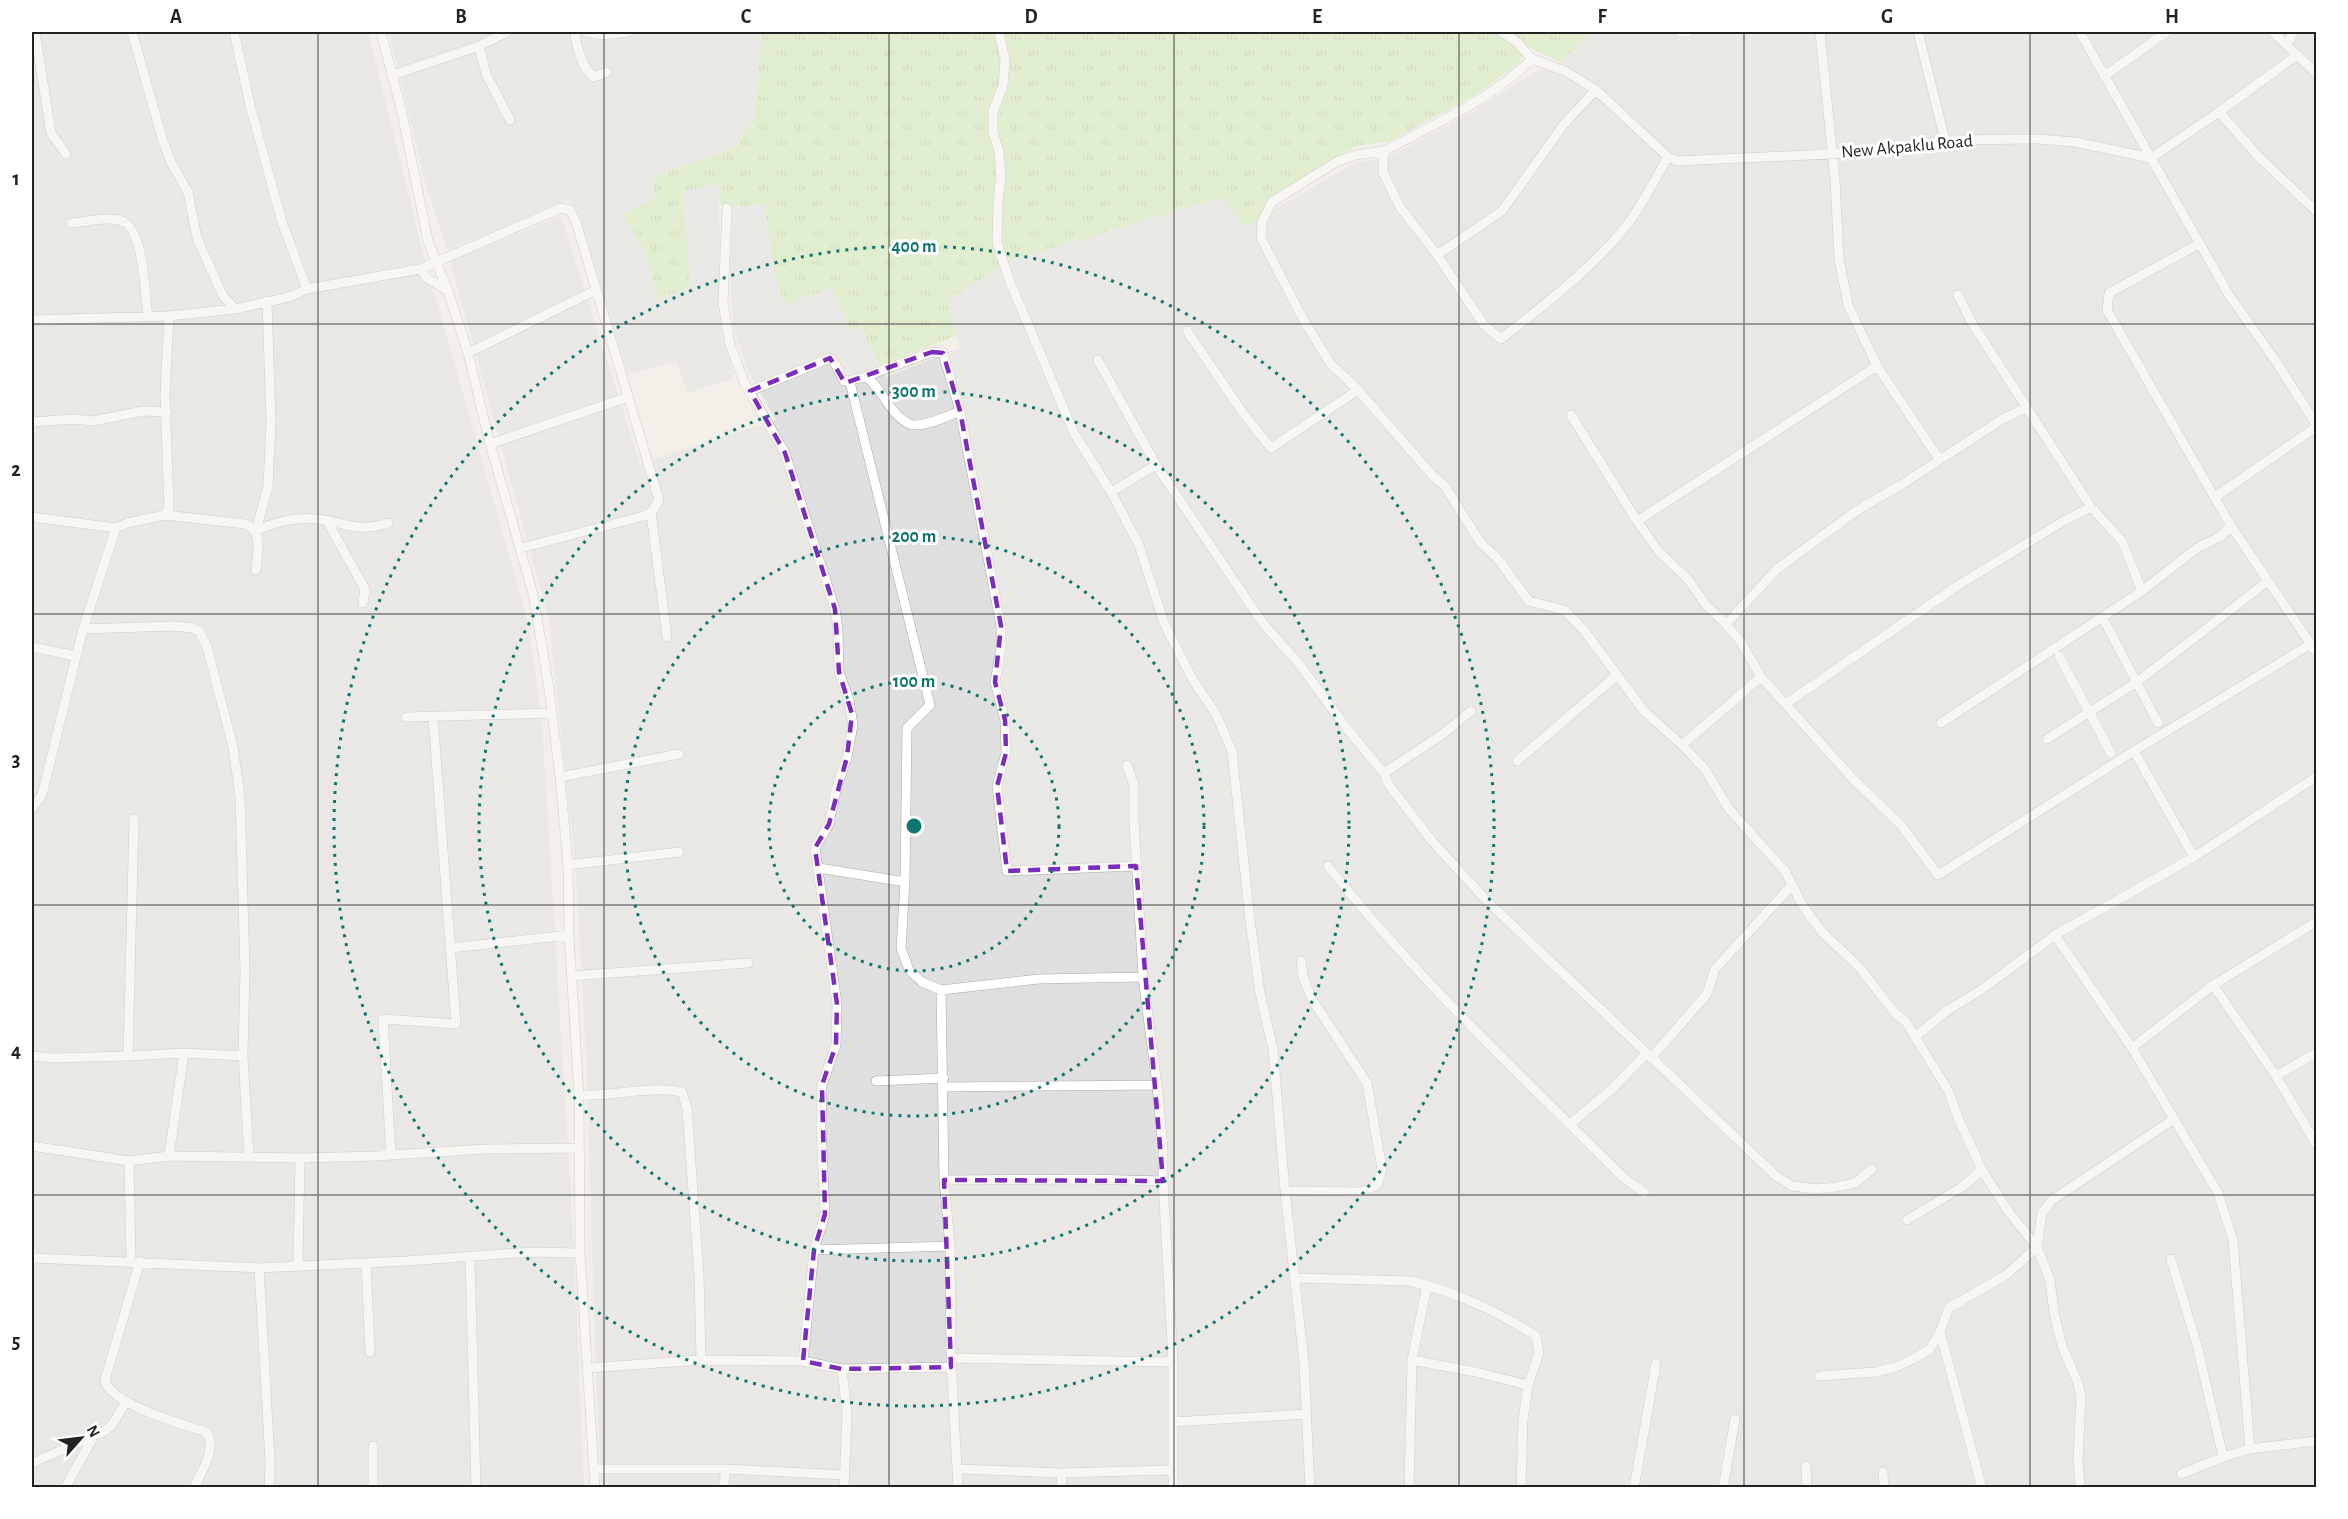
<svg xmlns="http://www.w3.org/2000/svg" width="2348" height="1519" viewBox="0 0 2348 1519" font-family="'Alegreya Sans',sans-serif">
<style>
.residential{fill:#e0dfdf}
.grass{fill:url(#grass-tufts)}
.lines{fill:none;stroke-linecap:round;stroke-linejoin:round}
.street-casing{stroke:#a9a9a9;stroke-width:10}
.street{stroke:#fff;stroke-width:9}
.marked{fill:none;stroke:#7b2cbf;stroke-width:4.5;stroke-dasharray:12 8;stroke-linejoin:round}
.grid{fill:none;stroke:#222;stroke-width:1.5;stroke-opacity:0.55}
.ring{fill:none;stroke:#0f766e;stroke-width:3;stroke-dasharray:3 6}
.labels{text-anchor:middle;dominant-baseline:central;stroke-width:6;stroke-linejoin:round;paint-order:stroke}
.street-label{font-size:18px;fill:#222;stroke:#fff}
.centre{fill:#0f766e;stroke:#fff;stroke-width:3}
.ring-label{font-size:18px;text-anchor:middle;font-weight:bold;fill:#0f766e;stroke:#fff;stroke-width:6;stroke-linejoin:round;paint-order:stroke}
.neatline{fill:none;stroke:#222;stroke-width:2}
.grid-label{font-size:20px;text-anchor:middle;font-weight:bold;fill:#222}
</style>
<defs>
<pattern id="grass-tufts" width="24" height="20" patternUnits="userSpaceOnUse" patternTransform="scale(1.5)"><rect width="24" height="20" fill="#cdebb0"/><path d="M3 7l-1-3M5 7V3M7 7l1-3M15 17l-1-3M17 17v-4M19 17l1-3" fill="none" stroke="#b0c997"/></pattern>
</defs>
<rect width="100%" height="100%" fill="#f2efe9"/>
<!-- residential -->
<path class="residential" d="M32,32H368L424,257L529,626L542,723L573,1231L584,1487H32Z
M389,32H762L755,116L735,148L653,177L656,196L623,215L645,252L658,299L691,287L682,192L719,183L720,313L734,378L688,393L676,361L626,375L582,228L569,200L447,250L424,178Z
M1591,32H2316V1487H601L595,1347L587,1070L576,874L549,619L450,261L561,216L640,464L776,420L748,371L734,331L730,285L732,207L764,203L775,274L784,303L832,287L852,330L862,327L886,377L959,348L947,300L1010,261L1222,197L1245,226L1355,163L1391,156L1467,115L1539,70L1560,62Z"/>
<!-- grass -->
<path class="grass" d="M762,32H1591L1560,62L1531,48L1516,65L1476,95L1390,141L1356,146L1268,198L1259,218L1245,227L1222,197L1010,261L947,300L956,336L880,365L862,328L852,331L832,288L784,304L775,274L764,203L732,207L720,205L719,183L682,192L691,287L658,299L645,252L623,215L655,196L653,177L735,148L755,116Z"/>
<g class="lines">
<defs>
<path id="street" d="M35,32L51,133L66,154
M132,32L162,138L171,162L188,192L197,238L223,296L235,309L289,297L307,289L420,269L561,208L570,210L576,222L659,500L651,513L644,516L521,548
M234,32L250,105L282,222L307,289
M381,32L402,113L428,241L448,291L468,353L490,444L533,594L549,688L560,777L568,865L569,935L579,1095L580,1253L595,1488
M575,32C576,46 582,68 594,77L607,72
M586,32L603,35L628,32
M999,32L1005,60L1003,86L993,111V132L999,151L1001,177L998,201L997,243L1010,282L1074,433L1111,492L1139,545L1164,623L1193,680L1216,714L1232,751L1250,920L1260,993L1273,1049L1285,1191L1304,1363L1310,1488
M1502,32L1517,42L1532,59L1565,71L1596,90L1668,157L1677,161L1896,151L1945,140L2039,139L2075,142L2151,158L2229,295L2277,363L2316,424
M1680,32H1688
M1820,32L1835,179L1839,258L1848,305L1877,366L1939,459
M1918,32L1945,140
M2080,32L2151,158L2219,112L2297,55
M2273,32L2316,73
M2287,45L2293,32
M479,46L486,74L510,120
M1532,59C1490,100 1435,124 1384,151L1383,172L1400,207L1437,255L1484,325L1501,339C1546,303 1591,270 1627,225C1643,204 1655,179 1668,157
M392,75L479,46L507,32
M2104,76L2167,32
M2219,112L2259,157L2316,211
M1384,151L1356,155L1336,162L1272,202L1262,222L1261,238L1303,319L1330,363L1358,390L1433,476L1444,485L1480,542L1498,559L1529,601L1564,610L1583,629L1644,711L1682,745L1705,769L1729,809L1785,871L1803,906L1822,932L1860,968L1895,1013L1906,1022L1949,1092L1958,1118L1982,1170L2008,1211L2037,1247L2050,1280L2054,1313L2062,1346L2078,1383L2081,1397L2078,1459L2080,1488
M727,208L723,303L730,344L744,382L785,453L835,609L838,629L839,672L849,700L853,725L847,757L836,790L829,824L815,848L837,1004L836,1045L822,1085L821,1127L825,1214L814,1250L803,1361
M71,223C86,222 108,216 122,221C144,228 145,296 148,317
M2199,244L2109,293L2107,310L2231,526L2316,652
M1437,255L1502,211L1564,124L1596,90
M420,269L427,278L448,291
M1958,295L1972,323L2091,507L2122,541L2142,591
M32,320L169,316L235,309
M1187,331L1243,413L1271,448L1358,390
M468,353L596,290
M1098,360L1156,465L1262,622L1300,665L1348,730L1384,773L1389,785L1432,841L1487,901L1776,1176L1792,1186L1816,1189L1836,1187L1855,1183L1872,1169
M864,377L932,352L943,353L960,411L1001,626V648L995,682L1005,720L1006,753L997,786L1007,871L1136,866
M850,382L930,705L907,728L905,882L901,948L909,970L922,982L941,990L1039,979L1143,977
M750,391L830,358L833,360L844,381C852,382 859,376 866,378C878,380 894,425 915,425C930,425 947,416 960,411
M1571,415L1637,521L1659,552L1687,578L1706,605L1726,624L1741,642L1761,677L1854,780L1902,826L1938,875L2134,751L2311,644
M32,422L73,419L93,421L143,411L167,412
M490,444L628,397
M1111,492L1156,465
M2215,497L2316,427
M651,513L667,637
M165,515L245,524C264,532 257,552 256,570
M32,517L116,528
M327,521L365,589L363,603
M1637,521L1877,366
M256,531L268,486L271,421L267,301
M256,531C278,520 300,516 324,520C350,525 362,532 388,523
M1726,624L1777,569L1856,511L1901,485L2001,420L2025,408
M2106,624L2158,723
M83,629L174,626L193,628L200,632L207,647L233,747L240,796L245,969L243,1056L249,1157
M32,647L76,656
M2059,656L2111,753
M1787,703L1957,586L2062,522L2091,507
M406,717L551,713
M1941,723L2142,591L2197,548L2221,536L2231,526
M2047,739L2137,682L2268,581
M1682,745L1761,677
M2134,751L2194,857
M1517,761L1617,675
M1127,765L1134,785V822L1143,977L1157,1085L1163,1149V1181L1173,1362V1488
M1384,773L1440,736L1471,711
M560,777L679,754
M32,809L42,795L83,629L116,528L127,523L165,515L169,508L165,393L169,316
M134,819L128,1056L184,1053L243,1056
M568,865L679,852
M1328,866C1417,979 1523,1077 1624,1178L1645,1193
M819,868L905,882
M2055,935L2132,1048L2218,1193L2233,1240L2250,1449
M451,948L569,935
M571,976L748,963
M2210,987L2316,922
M941,990L944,1180L950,1246L951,1358
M1915,1037L1948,1010L1981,990L2055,935L2194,857L2316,777
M2132,1048L2213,985L2276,1076L2316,1144
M32,1056L53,1058L128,1056
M1651,1058L1707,994L1715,969L1792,885
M2276,1076L2316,1053
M876,1081L944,1078
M944,1087L1157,1085
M579,1095C613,1097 648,1085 682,1092L687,1109L699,1275L701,1360
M1570,1124L1613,1088L1646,1054
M32,1146L129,1161L169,1156L300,1158L376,1156L485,1149L578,1148
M391,1155L383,1019L456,1024L433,716
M169,1156L184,1053
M129,1161L131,1260
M944,1180L1089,1179L1163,1181
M1285,1191L1361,1192L1377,1185L1382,1169L1367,1083L1313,1001L1303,977L1301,961
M1907,1220L1962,1187L1982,1170
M814,1250L950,1246
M470,1257L476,1488
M32,1258L259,1268L406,1261L532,1252L580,1253
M2171,1259L2197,1345L2223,1457
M140,1261L105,1380C109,1404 183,1424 206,1432C218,1448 201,1472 194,1488
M366,1263L370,1352
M298,1264L300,1158
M259,1268L270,1460L269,1488
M1296,1278L1410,1281C1453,1291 1499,1312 1536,1336L1539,1353L1528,1385
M1427,1285L1412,1360L1475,1372L1528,1385L1523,1420L1521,1488
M1940,1332L1982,1488
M588,1368L701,1360L803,1361L842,1369L951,1367
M842,1369L847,1413L844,1488
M1820,1376L1875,1372L1896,1367L1913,1359L1930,1349L1940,1332L1949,1308L2006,1275L2037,1247L2042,1213L2052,1200L2174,1119
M1173,1422L1306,1414
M373,1446V1488
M32,1463L105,1431L112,1425L126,1402
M1806,1466L1807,1488
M594,1469H726L844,1475
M958,1469L1061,1473L1172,1470
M1883,1472L1884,1488
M1061,1473L1062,1488
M2181,1474L2223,1457L2250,1449L2316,1441
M65,1488L94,1436
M723,1488L726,1469
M958,1488L951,1358L1173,1362
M1409,1488L1412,1360
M1634,1488L1656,1364
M1723,1488L1735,1419"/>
</defs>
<!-- street casing -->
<use href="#street" class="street-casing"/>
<!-- street -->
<use href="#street" class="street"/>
</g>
<!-- marked area -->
<path d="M0 0H2348V1519H0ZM932,352L943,353L960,411L1001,626L995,682L1005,720L1006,753L997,786L1007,871L1136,866L1163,1181L944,1180L951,1367L842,1369L803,1361L814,1250L825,1214L822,1085L836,1045L837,1004L815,848L829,824L847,757L852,714L839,672L835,609L785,453L750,391L830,358L845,383Z" fill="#f2efe9" fill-opacity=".55" fill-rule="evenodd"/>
<path class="marked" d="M932,352L943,353L960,411L1001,626L995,682L1005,720L1006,753L997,786L1007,871L1136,866L1163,1181L944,1180L951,1367L842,1369L803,1361L814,1250L825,1214L822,1085L836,1045L837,1004L815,848L829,824L847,757L852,714L839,672L835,609L785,453L750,391L830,358L845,383Z"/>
<!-- grid -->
<path class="grid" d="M318,32V1488M604,32V1488M889,32V1488M1174,32V1488M1459,32V1488M1744,32V1488M2030,32V1488M32,324H2316M32,614H2316M32,905H2316M32,1195H2316"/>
<!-- distance rings -->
<g class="ring">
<circle cx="914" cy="826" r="145"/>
<circle cx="914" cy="826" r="290"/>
<circle cx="914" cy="826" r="435"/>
<circle cx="914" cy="826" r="580"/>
</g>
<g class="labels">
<!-- street labels -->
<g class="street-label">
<text transform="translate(1907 147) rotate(-5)">New Akpaklu Road</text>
</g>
</g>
<circle cx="914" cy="826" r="9" class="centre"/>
<g class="ring-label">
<text x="914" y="252">400 m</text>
<text x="914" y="397">300 m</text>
<text x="914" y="542">200 m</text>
<text x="914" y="687">100 m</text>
</g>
<!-- border -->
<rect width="2348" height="1519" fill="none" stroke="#ffffff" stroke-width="66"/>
<!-- north arrow -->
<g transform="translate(81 1438) rotate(62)" stroke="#ffffff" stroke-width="4.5" paint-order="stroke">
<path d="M0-4.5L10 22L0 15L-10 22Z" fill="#222222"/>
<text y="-9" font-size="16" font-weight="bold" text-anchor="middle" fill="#222222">N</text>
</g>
<rect x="33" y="33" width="2282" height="1453" class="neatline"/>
<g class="grid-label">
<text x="176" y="23">A</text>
<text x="461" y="23">B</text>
<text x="746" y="23">C</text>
<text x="1031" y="23">D</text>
<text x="1317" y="23">E</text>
<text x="1602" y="23">F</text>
<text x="1887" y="23">G</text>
<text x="2172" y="23">H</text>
<text x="16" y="185">1</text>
<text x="16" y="476">2</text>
<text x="16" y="766">3</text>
<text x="16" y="1057">4</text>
<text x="16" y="1348">5</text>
</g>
</svg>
